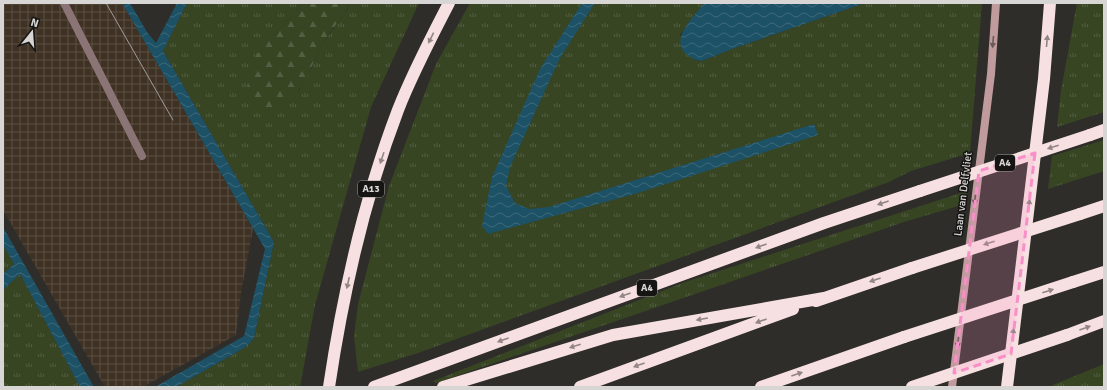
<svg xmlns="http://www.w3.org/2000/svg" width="1107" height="390" viewBox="0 0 1107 390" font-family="Signika,sans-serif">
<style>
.industrial{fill:url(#industrial-grid)}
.grass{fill:url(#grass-tufts)}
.forest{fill:url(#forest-firs)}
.water{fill:url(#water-waves)}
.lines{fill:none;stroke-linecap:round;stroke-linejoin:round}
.lane{stroke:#8b7475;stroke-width:8}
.secondary{stroke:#c09b9d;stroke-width:8}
.highway{stroke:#f7e0e1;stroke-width:12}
.tram{stroke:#9e9d9a;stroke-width:1}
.highway-bridge{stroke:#f7e0e1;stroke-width:12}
.oneway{fill:#928584}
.oneway2{fill:#6b5858}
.marked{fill:#f98fc8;fill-opacity:0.2;stroke:#f98fc8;stroke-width:3;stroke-dasharray:8 5;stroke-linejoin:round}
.labels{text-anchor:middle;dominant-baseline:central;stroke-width:3;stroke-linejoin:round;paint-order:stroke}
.shield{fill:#161513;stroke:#9d9c9a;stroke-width:1}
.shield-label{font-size:10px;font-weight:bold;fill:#d7d6d4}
.street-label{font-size:11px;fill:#d7d6d4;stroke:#161513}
</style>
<defs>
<pattern id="industrial-grid" width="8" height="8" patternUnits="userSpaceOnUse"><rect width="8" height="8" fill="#3f3224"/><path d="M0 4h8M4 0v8" fill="none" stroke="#5a4f43"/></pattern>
<pattern id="grass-tufts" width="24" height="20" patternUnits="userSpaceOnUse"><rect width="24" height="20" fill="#374523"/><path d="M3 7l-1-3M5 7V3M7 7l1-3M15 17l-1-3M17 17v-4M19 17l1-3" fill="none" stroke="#535f42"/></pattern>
<pattern id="forest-firs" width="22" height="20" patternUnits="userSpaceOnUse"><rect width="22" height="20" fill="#374523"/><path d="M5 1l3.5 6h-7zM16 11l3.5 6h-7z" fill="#535f42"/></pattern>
<pattern id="water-waves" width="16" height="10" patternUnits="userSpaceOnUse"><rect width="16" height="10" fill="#1d5165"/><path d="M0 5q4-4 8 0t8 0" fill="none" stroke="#3d697a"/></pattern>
</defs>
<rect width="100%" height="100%" fill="#2e2d29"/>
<!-- industrial -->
<path class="industrial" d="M3,3H122L253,229L241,293L236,335L143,387H105L3,210Z"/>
<!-- grass -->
<path class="grass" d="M187,3H303L278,31L266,41L299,91L311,69L321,46L347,10L350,3H419L371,107L315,305L300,387H176L244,348L250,343L254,338L274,242L163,51Z
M470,3H704L680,35C685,45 688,62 702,61L732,49L865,3H982L970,153L911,171L889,182L418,353L358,372L354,336L358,304L389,186L436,64Z
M1077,3H1104V112L1057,127L1061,90Z
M1104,140V171L1048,189L1052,156Z
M967,191L965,204L904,222L436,383L433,381L685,282Z
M3,245L14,264L3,274Z
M20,274L80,387H3V290Z
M1104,364V387H1048Z"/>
<!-- forest -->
<path class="forest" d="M303,3H350C343,19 329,31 321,47C310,68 304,93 282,105C277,108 271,110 265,109C261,108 257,106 253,104L248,94V86L250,71L256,56L266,41L278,31Z"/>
<!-- water -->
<path class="water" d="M122,3H130L147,32L156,43L177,3H187L163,51L274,242L254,338L250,343L244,348L176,387H155L244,336L265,249Z
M582,3H595L560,58L510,167L506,186L515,203L529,209L549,207L814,124L818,135L638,193L488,234L482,226L492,177L540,69Z
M704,3H865L732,49L702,61C695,61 690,57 685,53C670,38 695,16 704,3Z
M3,227L94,387H80L20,274L3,290V274L14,264L3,245Z"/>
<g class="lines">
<!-- lane -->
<path class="lane" d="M64,3L142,156"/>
<!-- secondary -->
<path class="secondary" d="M952,387L991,74L996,3"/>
<!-- highway -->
<path class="highway" d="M1090,135L1104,130
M1080,214L1104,206
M1073,282L1104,272
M816,301L912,268
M1067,335L1104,321
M329,387C343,293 364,199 398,110C412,74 431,38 449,3
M374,387L824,223L920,191
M443,387L613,335L824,298
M580,387L793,309
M761,387L904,337
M1007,387L1044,79L1050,3"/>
<!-- tram -->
<path class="tram" d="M106,3L173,120"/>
<!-- highway-bridge -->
<path class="highway-bridge" d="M920,191L1090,135
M912,268L1080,214
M904,337L1073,282
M912,387L1067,335"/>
</g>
<!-- one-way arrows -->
<defs><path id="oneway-solid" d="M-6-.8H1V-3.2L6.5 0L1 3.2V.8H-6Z"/></defs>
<g class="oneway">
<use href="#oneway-solid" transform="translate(431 38) rotate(116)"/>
<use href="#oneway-solid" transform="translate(1047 41) rotate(-85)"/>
<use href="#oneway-solid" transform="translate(1053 147) rotate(162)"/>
<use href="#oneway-solid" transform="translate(382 158) rotate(109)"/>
<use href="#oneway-solid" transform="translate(883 203) rotate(161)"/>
<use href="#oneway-solid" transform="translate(1029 205) rotate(-83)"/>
<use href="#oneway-solid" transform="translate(989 243) rotate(162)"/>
<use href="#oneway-solid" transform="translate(761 246) rotate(160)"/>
<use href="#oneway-solid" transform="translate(875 280) rotate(161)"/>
<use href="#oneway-solid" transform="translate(348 283) rotate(102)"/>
<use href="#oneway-solid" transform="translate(1048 291) rotate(-18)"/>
<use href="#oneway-solid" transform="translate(625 295) rotate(160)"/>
<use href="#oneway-solid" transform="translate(702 319) rotate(170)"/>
<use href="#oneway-solid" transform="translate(761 321) rotate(160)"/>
<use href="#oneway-solid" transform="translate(1085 328) rotate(-20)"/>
<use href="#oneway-solid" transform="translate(1013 334) rotate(-83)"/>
<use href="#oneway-solid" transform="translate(503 340) rotate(160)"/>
<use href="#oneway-solid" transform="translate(575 346) rotate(163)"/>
<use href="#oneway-solid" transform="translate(639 365) rotate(160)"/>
<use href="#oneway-solid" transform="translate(797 374) rotate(-19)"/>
</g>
<g class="oneway2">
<use href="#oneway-solid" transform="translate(993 42) rotate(95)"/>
<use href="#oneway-solid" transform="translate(975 199) rotate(97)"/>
<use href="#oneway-solid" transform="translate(958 342) rotate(97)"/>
</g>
<!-- marked area -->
<path class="marked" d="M1035,153L1011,354L954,373L979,171Z"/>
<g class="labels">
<!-- shield labels -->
<g class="shield">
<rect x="995" y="155" width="20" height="16" rx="3"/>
<rect x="358" y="181" width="26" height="16" rx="3"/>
<rect x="637" y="280" width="20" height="16" rx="3"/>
</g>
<g class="shield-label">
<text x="1005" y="163">A4</text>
<text x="371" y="189">A13</text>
<text x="647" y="288">A4</text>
</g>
<!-- street labels -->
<g class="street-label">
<text transform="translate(963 194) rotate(-83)">Laan van Delfvliet</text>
</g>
</g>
<!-- border -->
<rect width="1107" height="390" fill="none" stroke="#d7d6d4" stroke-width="8"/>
<!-- north arrow -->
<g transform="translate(32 32) rotate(17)" stroke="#161513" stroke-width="3" paint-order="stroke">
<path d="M0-3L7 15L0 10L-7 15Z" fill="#d7d6d4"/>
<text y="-6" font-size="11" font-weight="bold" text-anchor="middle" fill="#d7d6d4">N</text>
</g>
</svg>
